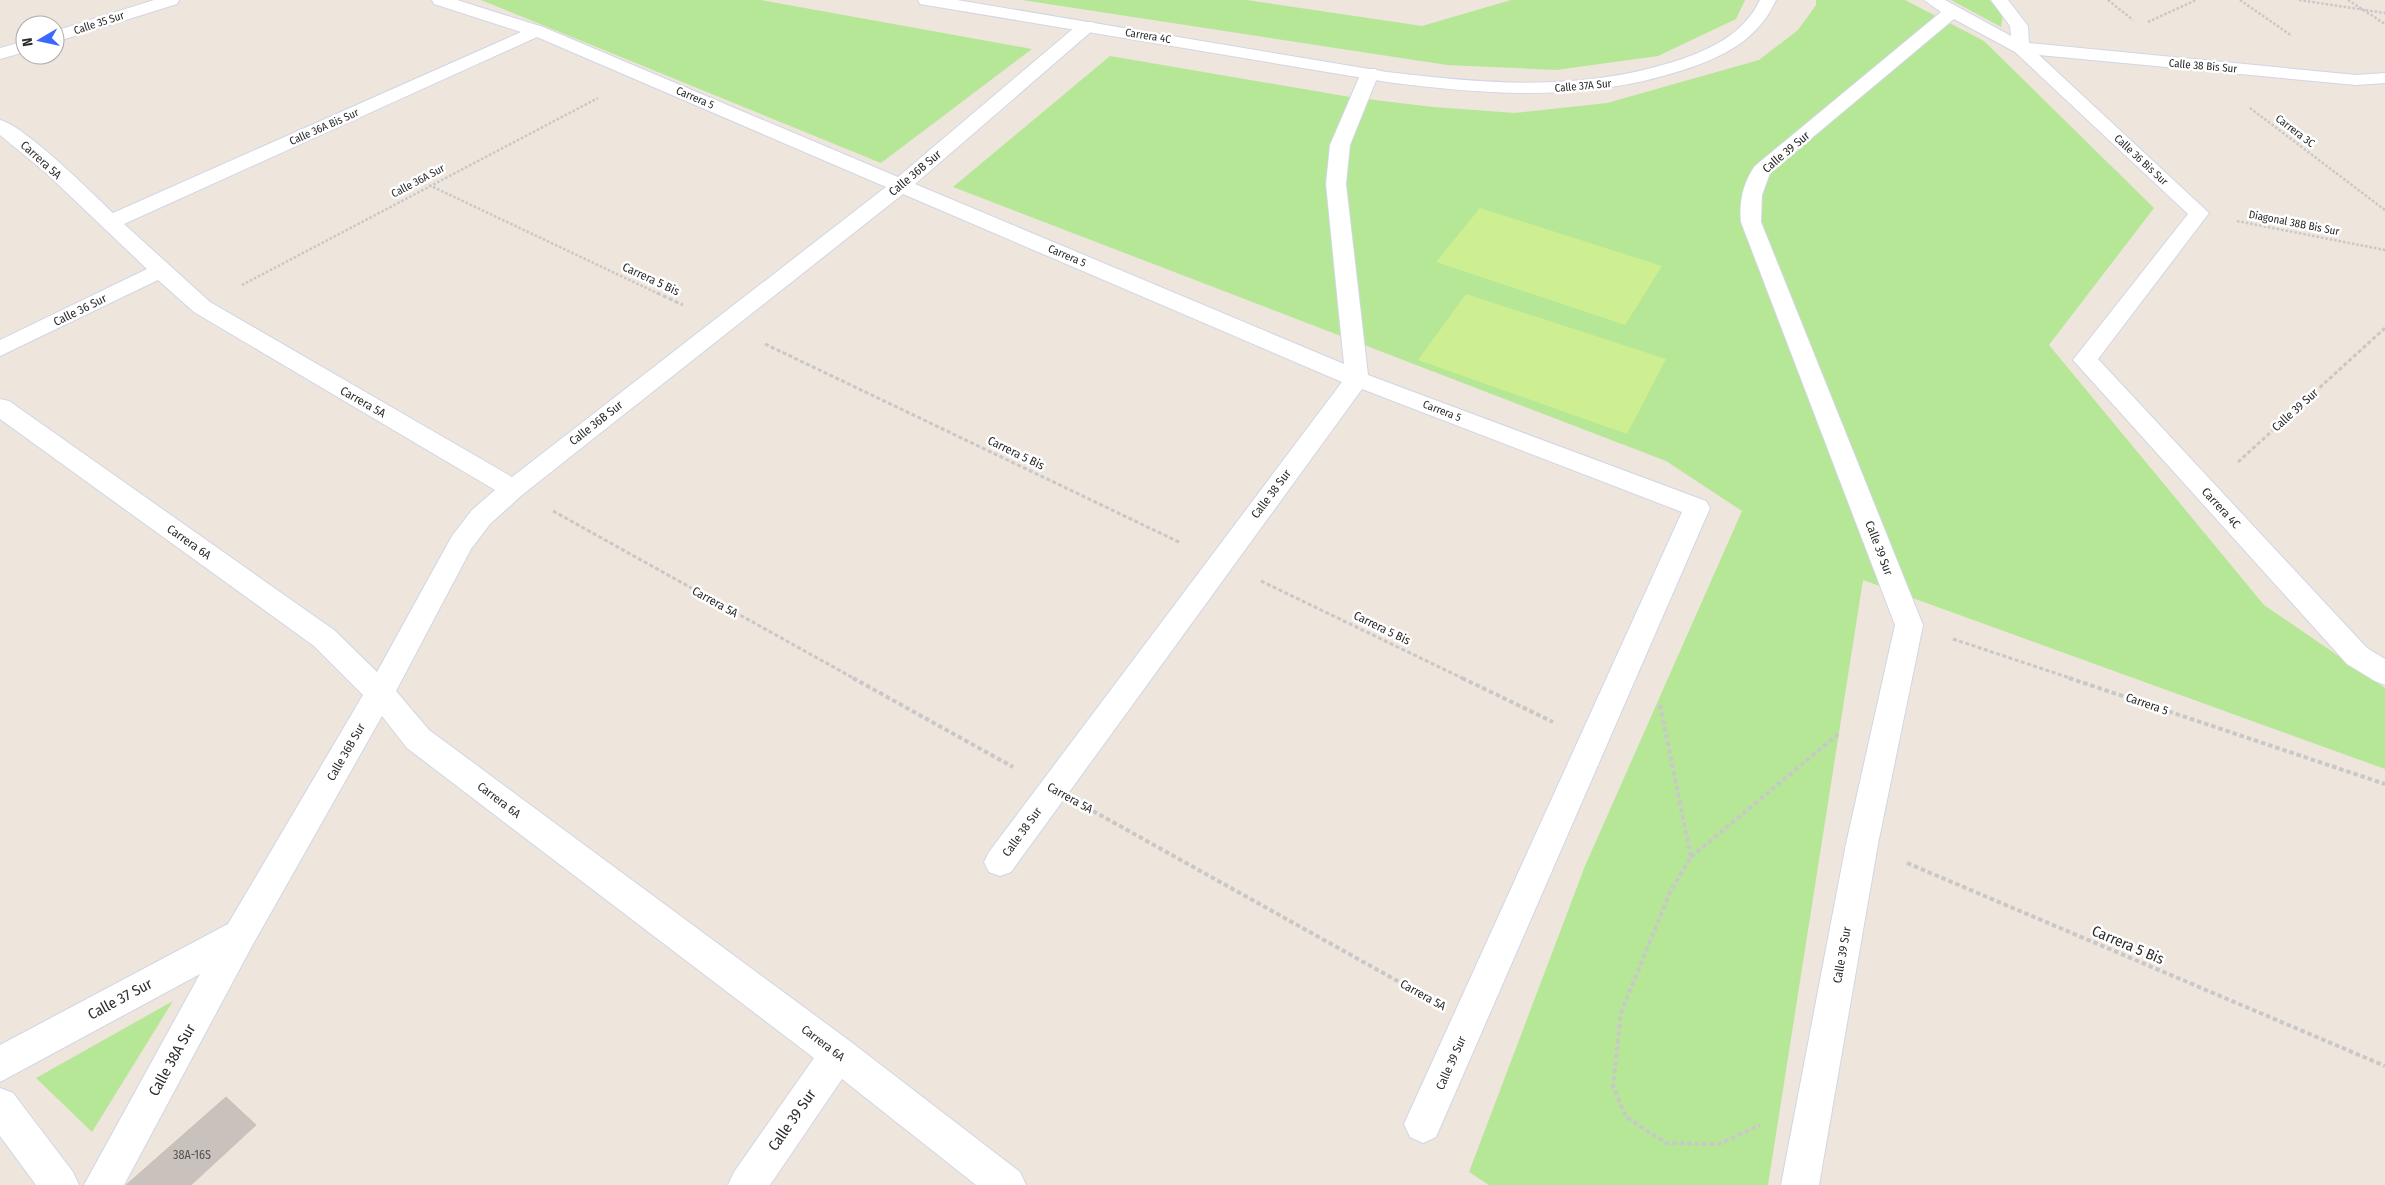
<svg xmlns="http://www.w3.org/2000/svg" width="2385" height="1185" viewBox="0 0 2385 1185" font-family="'Fira Sans Condensed',sans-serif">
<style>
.green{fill:#b6e796}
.pitch{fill:#cdef91}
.building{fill:#c9c2bc;stroke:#c9c1b6}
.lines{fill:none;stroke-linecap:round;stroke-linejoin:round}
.street-casing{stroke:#d1d6e5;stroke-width:2}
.secondary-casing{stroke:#d1d6e5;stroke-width:2}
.path-far2{stroke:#c8c8c8;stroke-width:2.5;stroke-dasharray:2.5 2;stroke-linecap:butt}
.path-far1{stroke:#c8c8c8;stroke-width:3;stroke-dasharray:4 2.5;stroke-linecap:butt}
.path{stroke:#c8c8c8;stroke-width:4;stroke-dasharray:4.5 3;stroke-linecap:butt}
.street{fill:#fff;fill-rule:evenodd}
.secondary{fill:#fff;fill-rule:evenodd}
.labels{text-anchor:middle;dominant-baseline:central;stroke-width:5;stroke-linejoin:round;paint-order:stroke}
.far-street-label{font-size:11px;fill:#2b2b2b;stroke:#fff}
.street-label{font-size:12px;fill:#2b2b2b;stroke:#fff}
.near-number-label{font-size:12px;fill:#52514f}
.near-street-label{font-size:15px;fill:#2b2b2b;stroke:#fff}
</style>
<rect width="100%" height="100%" fill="#eee5dc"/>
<!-- green -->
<path class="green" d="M481,0H761L1032,49L881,163Z
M1022,0H1247L1422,26L1511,0H1745L1736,19L1658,56L1556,70L1447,65Z
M1816,0H1905L1984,41L2154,208L2049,345L2264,605L2385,688V769L1863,580L1768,1185H1489L1469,1172L1585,866L1742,511L1666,461L953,187L1110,56L1350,97L1433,107L1515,113L1607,103L1759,60L1798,30L1816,5Z
M1951,0H1989L2003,15L2001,27Z
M173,1001L92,1132L36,1078Z"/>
<!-- pitch -->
<path class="pitch" d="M1480,208L1662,266L1625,325L1436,262Z
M1466,294L1666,359L1627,434L1418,360Z"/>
<!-- building -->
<path class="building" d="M226,1097L256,1125L191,1185H126Z"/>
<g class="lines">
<defs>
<path id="street" d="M154,0H179L177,4L55,42V31Z
M432,0H457L543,27L898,177L1081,22H1093L1096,26L1093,30L915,184L1344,364L1326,184L1330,145L1361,73L1364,69H1376L1379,73L1350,145L1346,184L1368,375L1706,501L1710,508L1436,1137L1423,1143L1410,1137L1404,1124L1682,512L1362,389L1011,872L1000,876L989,872L984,862L989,852L1342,382L903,194L522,495L490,524L471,549L396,691L429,730L851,1042L1020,1172L1026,1185H976L842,1079L770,1185H728L734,1172L814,1058L407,748L382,716L252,946L124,1185H84L200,974L0,1082V1045L228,924L363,695L314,646L0,419V399L9,401L334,630L377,672L452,536L472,510L495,490L194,312L158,280L0,356V340L147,269L46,173L0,135V120C25,126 92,193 113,213L521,32L434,4ZM537,37L886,187L512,477L210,302L124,224Z
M1924,0H1945L2011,36L2010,26L1991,0H2008L2028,26L2029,43L2356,75L2385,73V83L2356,85L2039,55L2209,213L2098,359L2367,648L2385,659V685L2375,681L2347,664L2073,360L2188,214L2015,52L1954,19L1770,173L1762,195L1761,222L1923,625L1878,844L1819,1185H1781L1846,844L1895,625L1741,222C1739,201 1743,183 1755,166L1941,12Z
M25,41V52L0,59V48Z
M0,1088L13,1093L73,1172L79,1185H36L0,1136Z"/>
<path id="secondary" d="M918,0H957L1387,72C1487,84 1579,92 1676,61C1710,50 1744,34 1760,0H1776C1758,40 1723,57 1683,70C1586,102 1487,95 1387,82L926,5L920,4Z"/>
</defs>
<!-- street casing -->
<use href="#street" class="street-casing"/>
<!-- secondary casing -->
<use href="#secondary" class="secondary-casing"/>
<!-- path-far2 -->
<path class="path-far2" d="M2108,0L2133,20
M2240,0L2292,36
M2299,0L2385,13
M2348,0L2385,24
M2148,22L2196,0
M2250,108L2385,210
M429,185L659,294
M2237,221L2385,250
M242,285L598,98"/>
<!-- path-far1 -->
<path class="path-far1" d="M657,293L683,305
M765,344L1181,543
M2238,462L2385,328
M553,511L855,679
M1261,581L1464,679
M1953,639L2073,679"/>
<!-- path -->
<path class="path" d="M853,678L1013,767
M1462,678L1553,722
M2069,678L2385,784
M1660,705L1691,857L1670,892L1621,1013L1613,1086L1626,1117L1666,1143L1719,1144L1760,1125
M1093,811L1428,998
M1691,857L1838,734
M1907,863L2385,1066"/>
<!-- street -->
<use href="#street" class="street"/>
<!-- secondary -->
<use href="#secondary" class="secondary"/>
</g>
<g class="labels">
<!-- far-street labels -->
<g class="far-street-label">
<text transform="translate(99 23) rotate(-18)">Calle 35 Sur</text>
<text transform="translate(1148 36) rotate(9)">Carrera 4C</text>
<text transform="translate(2203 66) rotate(5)">Calle 38 Bis Sur</text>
<text transform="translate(1583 86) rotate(-5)">Calle 37A Sur</text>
<text transform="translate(695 98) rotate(23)">Carrera 5</text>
<text transform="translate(324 127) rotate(-24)">Calle 36A Bis Sur</text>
<text transform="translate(2295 131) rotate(37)">Carrera 3C</text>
<text transform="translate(2141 160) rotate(43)">Calle 36 Bis Sur</text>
<text transform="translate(418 181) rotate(-28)">Calle 36A Sur</text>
<text transform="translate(2294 223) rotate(11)">Diagonal 38B Bis Sur</text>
<text transform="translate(1067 256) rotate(23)">Carrera 5</text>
<text transform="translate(1442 411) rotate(21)">Carrera 5</text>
</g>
<!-- street labels -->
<g class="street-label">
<text transform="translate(1786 152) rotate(-40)">Calle 39 Sur</text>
<text transform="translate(41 160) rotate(42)">Carrera 5A</text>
<text transform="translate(915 173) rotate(-40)">Calle 36B Sur</text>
<text transform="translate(651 279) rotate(25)">Carrera 5 Bis</text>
<text transform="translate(80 310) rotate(-26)">Calle 36 Sur</text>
<text transform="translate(363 402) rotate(30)">Carrera 5A</text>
<text transform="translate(2295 410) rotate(-42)">Calle 39 Sur</text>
<text transform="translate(596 423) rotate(-38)">Calle 36B Sur</text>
<text transform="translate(1016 453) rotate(26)">Carrera 5 Bis</text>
<text transform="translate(1271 494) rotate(-53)">Calle 38 Sur</text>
<text transform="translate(2221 508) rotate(47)">Carrera 4C</text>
<text transform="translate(189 542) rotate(35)">Carrera 6A</text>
<text transform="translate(1879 548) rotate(69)">Calle 39 Sur</text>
<text transform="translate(715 602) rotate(29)">Carrera 5A</text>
<text transform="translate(1382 628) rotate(26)">Carrera 5 Bis</text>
<text transform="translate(2147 704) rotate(19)">Carrera 5</text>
<text transform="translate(346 752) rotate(-60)">Calle 36B Sur</text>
<text transform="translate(1070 798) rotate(29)">Carrera 5A</text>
<text transform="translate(499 800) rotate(37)">Carrera 6A</text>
<text transform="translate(1022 832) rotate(-54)">Calle 38 Sur</text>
<text transform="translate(1842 955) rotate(-80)">Calle 39 Sur</text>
<text transform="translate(1423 995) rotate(29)">Carrera 5A</text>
<text transform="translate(823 1043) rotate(37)">Carrera 6A</text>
<text transform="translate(1451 1063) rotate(-66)">Calle 39 Sur</text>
</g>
<!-- near-number labels -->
<g class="near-number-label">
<text x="192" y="1155">38A-16S</text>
</g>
<!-- near-street labels -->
<g class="near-street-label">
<text transform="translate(2128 945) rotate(23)">Carrera 5 Bis</text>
<text transform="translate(120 999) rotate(-28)">Calle 37 Sur</text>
<text transform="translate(172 1060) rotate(-61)">Calle 38A Sur</text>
<text transform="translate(792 1120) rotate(-55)">Calle 39 Sur</text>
</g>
</g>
<!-- north arrow -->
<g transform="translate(40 40) rotate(261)"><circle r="24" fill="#ffffff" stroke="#aaaaaa"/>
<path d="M0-4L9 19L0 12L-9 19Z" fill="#3869ff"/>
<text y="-8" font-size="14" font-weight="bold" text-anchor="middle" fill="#2b2b2b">N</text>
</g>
</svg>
